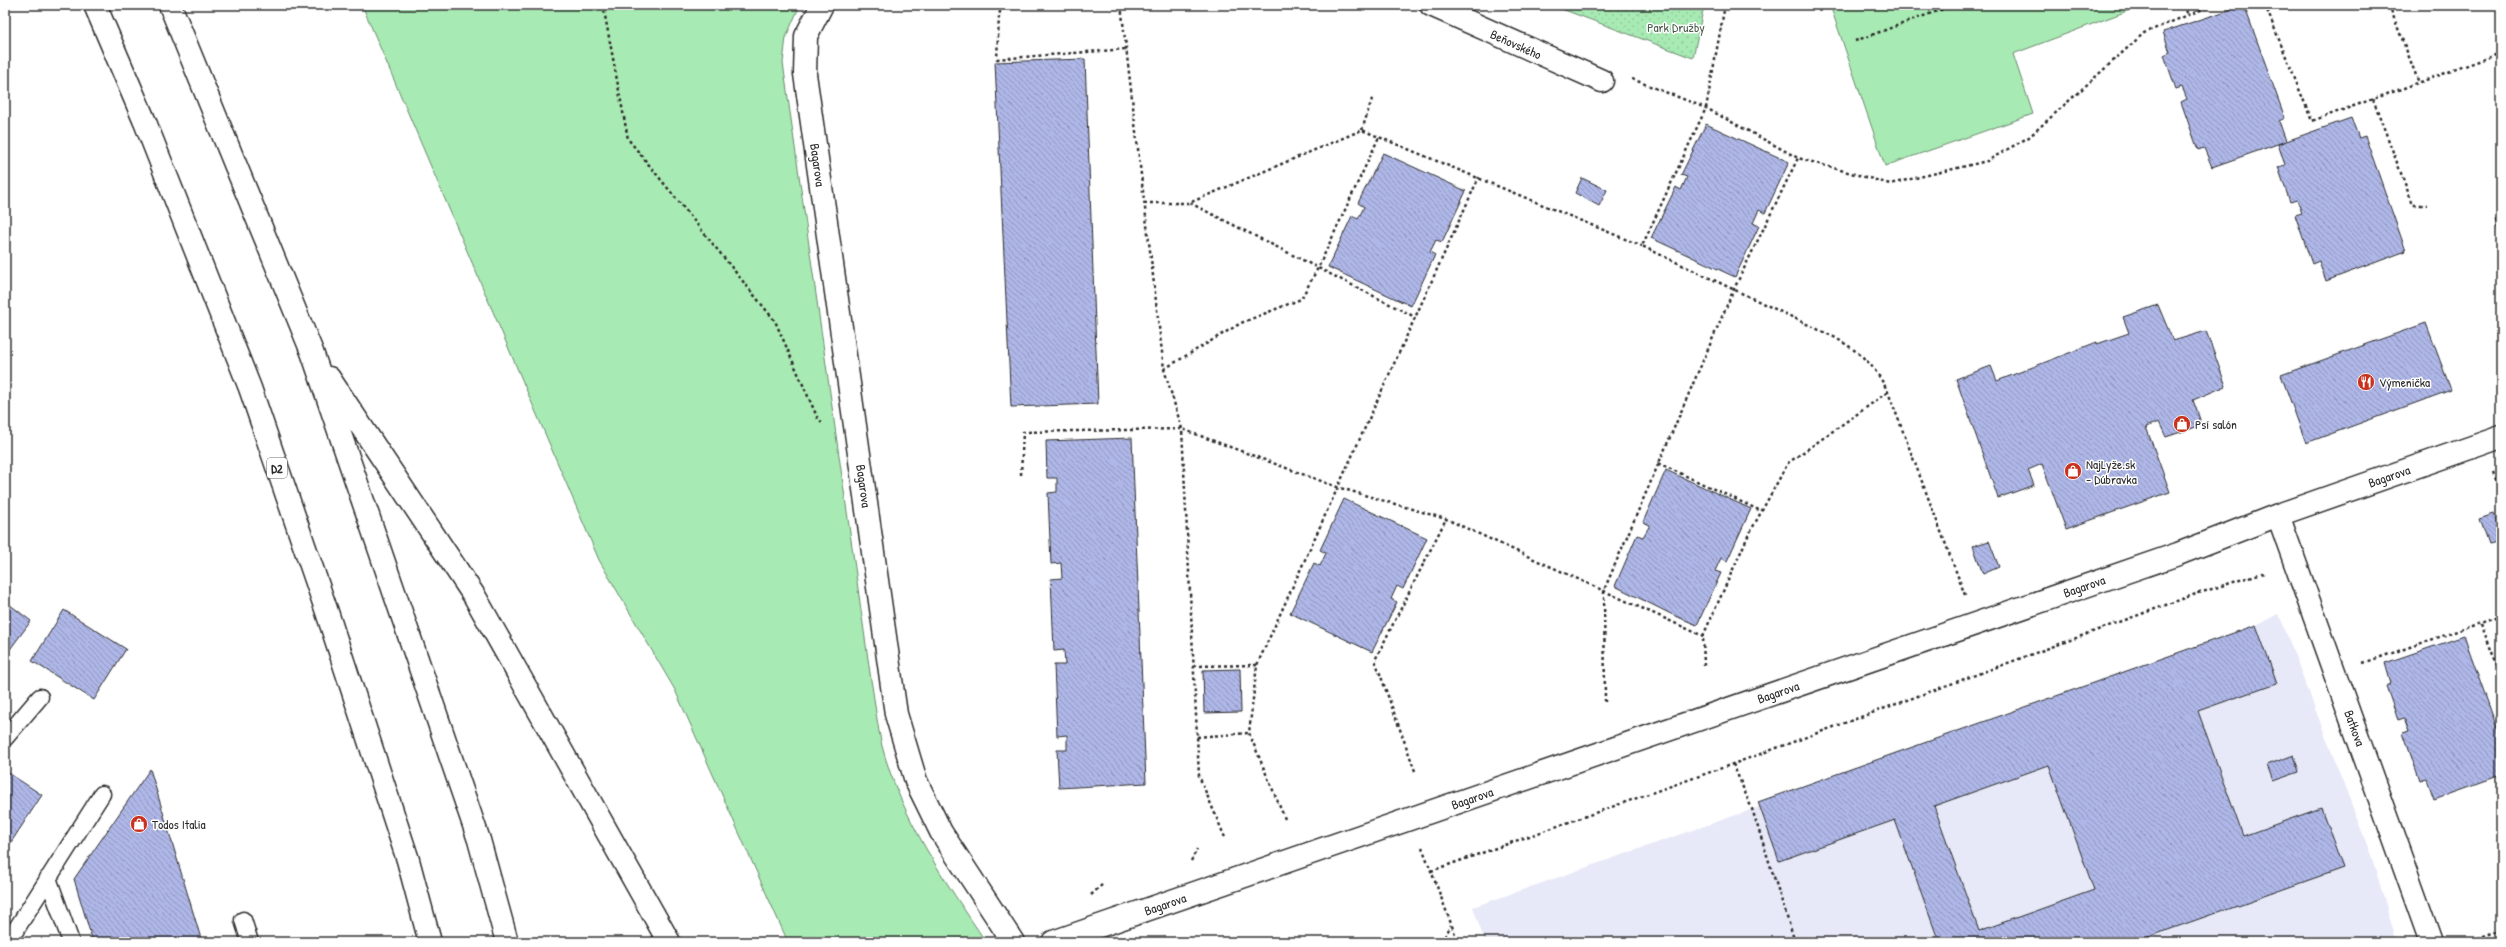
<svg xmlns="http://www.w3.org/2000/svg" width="2506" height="947" viewBox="0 0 2506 947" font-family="'Patrick Hand',sans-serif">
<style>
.built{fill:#e7e9f8}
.park{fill:url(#park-dots);stroke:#6a8a6f}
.garden{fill:#a8eab3;stroke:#6a8a6f}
.building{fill:url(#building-back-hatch);stroke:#2b2b2b;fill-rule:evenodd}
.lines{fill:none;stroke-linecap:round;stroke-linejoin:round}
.lane-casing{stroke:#2b2b2b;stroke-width:19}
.street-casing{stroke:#2b2b2b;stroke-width:25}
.highway-casing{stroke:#2b2b2b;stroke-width:25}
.path{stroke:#2b2b2b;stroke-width:2.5;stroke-dasharray:3 3;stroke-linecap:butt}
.lane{stroke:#fff;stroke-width:16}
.street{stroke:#fff;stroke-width:22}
.highway{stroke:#fff;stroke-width:22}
.labels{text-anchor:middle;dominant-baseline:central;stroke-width:3;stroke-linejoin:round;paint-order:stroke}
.shield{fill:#fff;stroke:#6b6b6b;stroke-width:1}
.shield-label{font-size:12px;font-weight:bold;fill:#2b2b2b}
.park-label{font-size:13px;fill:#4a5b4d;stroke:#fff}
.street-label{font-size:13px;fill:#2b2b2b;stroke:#fff}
.poi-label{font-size:13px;fill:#2b2b2b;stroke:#fff;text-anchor:start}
</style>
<defs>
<pattern id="park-dots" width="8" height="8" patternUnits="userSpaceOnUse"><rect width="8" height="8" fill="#a8eab3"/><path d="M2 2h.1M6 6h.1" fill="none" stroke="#91c99a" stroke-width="1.8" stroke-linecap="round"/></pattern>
<pattern id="building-back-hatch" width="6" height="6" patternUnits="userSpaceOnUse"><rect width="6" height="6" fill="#aeb7e7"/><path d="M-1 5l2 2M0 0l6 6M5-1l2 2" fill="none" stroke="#8e95bb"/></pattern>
</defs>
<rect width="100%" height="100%" fill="#fff"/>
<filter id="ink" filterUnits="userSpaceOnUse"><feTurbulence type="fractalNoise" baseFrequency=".025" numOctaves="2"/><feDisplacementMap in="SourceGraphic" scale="8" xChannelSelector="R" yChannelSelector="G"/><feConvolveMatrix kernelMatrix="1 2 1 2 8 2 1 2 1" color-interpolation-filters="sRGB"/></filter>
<g filter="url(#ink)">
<!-- built -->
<path class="built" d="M2279,614L2372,858L2397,942H1485L1473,907L1759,807L1758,802L2256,625Z"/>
<!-- park -->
<path class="park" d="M1551,5H1704L1693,58Z"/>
<!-- garden -->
<path class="garden" d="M362,5H800L786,37L783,63L871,680C875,702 877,725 882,746C901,818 945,881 986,942H788L675,690L599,560Z
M1830,5H2143L2013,54L2033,114L1885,166Z"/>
<!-- building -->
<path class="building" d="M2244,5L2285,118L2279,121L2286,141L2212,167L2204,148L2198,150L2181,102L2187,99L2182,87L2176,89L2164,55L2170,52L2163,32Z
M1085,59L1098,404L1011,407L995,62Z
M2351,118L2359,138L2365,136L2406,251L2326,281L2319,261L2312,264L2295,215L2302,213L2297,200L2290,202L2278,167L2285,165L2278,144Z
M1706,124L1789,162L1765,213L1759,210L1753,223L1759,226L1735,277L1651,238L1676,187L1681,190L1687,177L1681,175Z
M1383,153L1466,191L1442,242L1436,240L1430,252L1435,255L1411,306L1328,267L1352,216L1358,219L1364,207L1358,203Z
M1582,178L1607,190L1599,206L1575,193Z
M2501,218V239L2495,221Z
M2158,305L2173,341L2206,331L2226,386L2193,400L2202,425L2166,437L2159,422L2146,427L2170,492L2066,529L2042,464L2028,470L2034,485L1998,498L1956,379L1991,366L1997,381L2097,342V344L2129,333L2123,317Z
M2426,323L2451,390L2306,443L2281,375Z
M1132,438L1146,783L1059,788L1057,750H1067V735L1057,736L1054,665H1065L1064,650L1054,651L1051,579L1062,578L1061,563L1051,564L1048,493L1057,492V478H1047L1046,441Z
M1666,470L1751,509L1727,561L1721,558L1715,571L1721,573L1697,625L1673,615L1615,586L1637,535L1643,537L1650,525L1643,522Z
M1344,499L1427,538L1403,589L1397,586L1391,599L1397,602L1372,652L1290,613L1314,563L1320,566L1326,553L1320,550Z
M2494,514L2501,533V542L2488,545L2479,519Z
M1989,541L1999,567L1983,574L1973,546Z
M5,601L31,621L5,656Z
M64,610L126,649L94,700L32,661Z
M2256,625L2277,683L2198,711L2243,836L2321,808L2343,868L2134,942H1939L1895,820L1779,861L1758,802ZM2049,765L2094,890L1979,931L1934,806Z
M2464,636L2501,739V775L2434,799L2427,779L2420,781L2403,733L2409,731L2404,718L2398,720L2386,686L2391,684L2385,663Z
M1240,669L1241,712L1204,713L1203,670Z
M2294,755L2299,772L2273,781L2267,765Z
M150,769L202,942H93L74,879Z
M7,772L42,795L6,850L5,775Z"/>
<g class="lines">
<defs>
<path id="lane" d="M5,738L40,697
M48,878L71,942
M243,920L250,942
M8,942L102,794"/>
<path id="street" d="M822,5L806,36L805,74L896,714L916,781L941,832L1013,942
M1431,5L1602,81
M2278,515L2431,942
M1053,942L2178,554L2278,515L2501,437"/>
<path id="highway" d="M95,5L145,122L250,388L326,609L408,860L430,942
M170,5L312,352L479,840L507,942
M329,378L475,597L669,942"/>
</defs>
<!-- lane casing -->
<use href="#lane" class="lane-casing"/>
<!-- street casing -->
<use href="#street" class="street-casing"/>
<!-- highway casing -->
<use href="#highway" class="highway-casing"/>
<!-- path -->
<path class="path" d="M603,5L628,139L775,321L818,419L822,422
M1002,5L999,15L997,59L1126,49
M1121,5L1164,369L1182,429L1199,776L1226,840
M1725,5L1706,108L1642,246L1834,337C1861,353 1874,364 1888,392L1965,595
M2184,5L2188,15
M2265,5L2312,121L2501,53
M2389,5L2419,83
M1855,41L1954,5
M1632,79L1706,108L1798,158L1890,184L1987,161L2029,137L2144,33L2213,5
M2373,99L2413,205H2427
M1362,130L1373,96
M1144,203H1189L1362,130L1642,246
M1190,203L1415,317
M1164,369L1241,323L1301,299L1318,268L1379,137
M1658,463L1761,511
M2493,472L2501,492
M1021,475L1023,432L1182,429L1337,487L1446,519L1703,636
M2481,624L2501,675
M2363,663L2501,616
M1194,666L1257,665
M1704,666L1703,636L1748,536L1788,463L1888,392
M1605,702L1604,590L1734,289L1798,158
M1197,737L1249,733
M1733,764L1752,809L1795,942
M1415,771L1375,660L1446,519
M1285,819L1249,733L1257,665L1479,177
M1422,847L1458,942
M1191,861L1197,849
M1431,871L1733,764L2193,595L2262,573L2266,576
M1091,895L1104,883
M1164,942L1165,936
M1442,942L1451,925
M2466,942L2501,930"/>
<!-- lane -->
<use href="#lane" class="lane"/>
<!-- street -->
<use href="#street" class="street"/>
<!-- highway -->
<use href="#highway" class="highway"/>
</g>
</g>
<!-- icons -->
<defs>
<symbol id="restaurant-disc" viewBox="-11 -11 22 22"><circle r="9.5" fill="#c8321e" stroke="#fff"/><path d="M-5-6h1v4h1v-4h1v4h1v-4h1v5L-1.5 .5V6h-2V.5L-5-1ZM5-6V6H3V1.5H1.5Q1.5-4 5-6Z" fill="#fff"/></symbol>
<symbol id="shop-disc" viewBox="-11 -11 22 22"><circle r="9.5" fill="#c8321e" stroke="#fff"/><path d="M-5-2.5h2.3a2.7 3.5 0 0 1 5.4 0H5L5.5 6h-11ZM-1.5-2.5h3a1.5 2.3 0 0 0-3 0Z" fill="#fff"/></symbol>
</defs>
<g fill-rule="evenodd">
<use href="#restaurant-disc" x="2356" y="372" width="20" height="20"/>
<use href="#shop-disc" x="2172" y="414" width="20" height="20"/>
<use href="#shop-disc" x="2063" y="461" width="20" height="20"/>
<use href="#shop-disc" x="129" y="814" width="20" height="20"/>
</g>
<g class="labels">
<!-- shield labels -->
<rect class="shield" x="267" y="458" width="20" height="20" rx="3"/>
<g class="shield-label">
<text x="277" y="468">D2</text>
</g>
<!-- park labels -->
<g class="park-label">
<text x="1676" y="27">Park Družby</text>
</g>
<!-- street labels -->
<g class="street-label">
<text transform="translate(1516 44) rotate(24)">Beňovského</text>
<text transform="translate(818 165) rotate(82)">Bagarova</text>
<text transform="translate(2389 476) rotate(-19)">Bagarova</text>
<text transform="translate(864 486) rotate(82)">Bagarova</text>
<text transform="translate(2084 586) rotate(-19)">Bagarova</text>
<text transform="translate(1778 692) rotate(-19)">Bagarova</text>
<text transform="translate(2355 728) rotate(70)">Batkova</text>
<text transform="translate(1472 798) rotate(-19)">Bagarova</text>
<text transform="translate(1165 904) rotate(-19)">Bagarova</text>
</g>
<!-- poi labels -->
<g class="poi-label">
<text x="2379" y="382">Výmenička</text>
<text x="2195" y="424">Psí salón</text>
<text x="2086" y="464">NajLyže.sk<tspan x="2086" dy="15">- Dúbravka</tspan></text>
<text x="152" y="824">Todos Italia</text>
</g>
</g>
<!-- margin -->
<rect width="2506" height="947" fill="none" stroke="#fff" stroke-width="20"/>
<rect x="10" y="10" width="2486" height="927" fill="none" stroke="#2b2b2b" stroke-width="1.5" filter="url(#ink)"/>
</svg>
